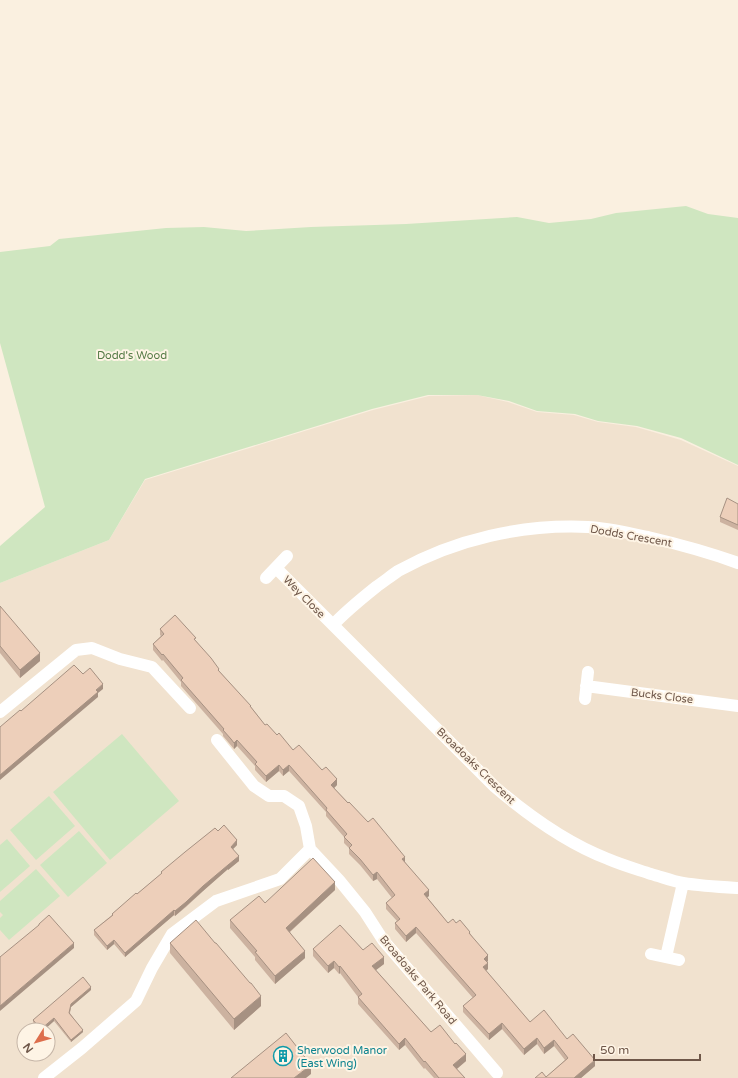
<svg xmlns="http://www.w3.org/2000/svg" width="738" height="1078" viewBox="0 0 738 1078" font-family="'Varela Round',sans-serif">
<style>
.residential{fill:#f1e2cf;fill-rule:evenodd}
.green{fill:#cfe6c0}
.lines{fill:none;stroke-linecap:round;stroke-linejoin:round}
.minor{stroke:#fff;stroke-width:12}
.wall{fill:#ccb2a0}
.shaded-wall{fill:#a69182}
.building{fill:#edcfba;stroke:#a69182}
.labels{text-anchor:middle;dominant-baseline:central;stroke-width:4;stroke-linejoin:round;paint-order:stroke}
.park-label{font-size:11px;fill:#547a45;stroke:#fef4e5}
.street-label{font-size:11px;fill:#6f5749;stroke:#fef4e5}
.culture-label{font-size:11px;fill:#0d838f;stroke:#fef4e5;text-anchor:start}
</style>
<rect width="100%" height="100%" fill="#faf0e0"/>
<!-- residential -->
<path class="residential" d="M477,395L508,402L537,412L574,415L598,422L636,427L681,440L738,466V1078H0V583L109,540L145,480L373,410L429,396ZM24,1030H48V1054H24Z"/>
<!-- green -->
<path class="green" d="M686,206L708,214L738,218V465L681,438L637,426L598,421L575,414L537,411L509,401L477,395H428L372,409L145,479L109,540L0,583V546L45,507L0,343V252L50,246L59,239L166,228L204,227L246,231L311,227L406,224L517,217L549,223L591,219L616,213Z
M122,734L179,801L110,860L53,792Z
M49,796L75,826L36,860L10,830Z
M79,831L107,863L68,897L40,865Z
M7,839L30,866L0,892V845Z
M36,869L60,896L9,940L0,930V918L3,915L0,912V901Z"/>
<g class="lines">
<!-- minor -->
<path class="minor" d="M276,568L495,787C529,816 566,843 608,859C622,865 636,869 651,874C662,877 672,881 683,883C701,886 720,887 738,888
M266,578L287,556
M333,625C346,611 361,599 376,587C383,582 391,576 398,571C456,539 522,524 588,527C608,528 628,533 648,537C678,544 708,552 738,563
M586,686L738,706
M585,699L588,672
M0,712L76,650L92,648L120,659L152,667L190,708
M217,740L254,786L269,796H284L299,806L306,826L310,849
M651,954L679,960
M666,957L683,883
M44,1078L82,1048L136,1001L152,968L172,934L216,901L280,879L310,849L339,880L365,912L383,940L497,1073"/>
</g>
<!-- wall -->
<path class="wall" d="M738,504V530L720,522V517Z
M0,606L40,661L20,678L0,653Z
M160,629L196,641L219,671L251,707L265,725L277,735L293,750L322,770L337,785L334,788L405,862L429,896L427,897L448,923H456L470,933L488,961L487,962L488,969L486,971L530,1022L567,1039L595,1066L581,1078H535L546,1077L565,1060L554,1046L544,1054L537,1044L524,1055L502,1029L489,1040L463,1012V1006L473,998L416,933L406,942L395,929V923L397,921L386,909V903L392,898L377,879L373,881L360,865L349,854V848L344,843V837L326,816V812L289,771L283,776L279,771L266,782L255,770V766L237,746L234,749L223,736V734L181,686V682L163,660L162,661L153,650V644L161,636L160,635Z
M218,831L237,845L233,849L239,861L228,870V869L203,891L186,907L175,916L174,915L125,957L114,944L107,950L94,935V930L112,915V914L137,894L161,874V872Z
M335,890L290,932L305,958L275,984L255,960V957L230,928V920L265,903Z
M170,943L261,1006L234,1030L170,953Z
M313,949L363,950L384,964L376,970L431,1032L466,1061L457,1069L465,1078H434L425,1068L424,1069L405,1045L399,1050L358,1004V997L340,973L339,974L334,968L328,973L313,956Z
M91,990L71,1007L70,1013L83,1032L71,1042L54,1021L44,1030H39L33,1022V1020Z"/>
<!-- shaded-wall -->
<path class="shaded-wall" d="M40,653V661L20,678V670Z
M103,684V689L98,693V697L0,780V775Z
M237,740V746L234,749V743Z
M279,765V771L266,782V776Z
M289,765V771L283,776V770Z
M337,779V785L331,791V785Z
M237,840V845L231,851V847Z
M239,856V861L228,870V865Z
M405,857V863L402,859Z
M228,865V869L203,891L175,916V911L203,886Z
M377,872V879L373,881V875Z
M335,882V890L286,935V928Z
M429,890V896L424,900V894Z
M174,910V915L125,957V953Z
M416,927V933L406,942V936Z
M114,940V944L107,950V946Z
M74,943V948L0,1011V1006Z
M305,951V958L275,984V976Z
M488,955V961L484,965V959Z
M384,957V964L372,973V966Z
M334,961V968L328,973V966Z
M488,963V969L483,973V967Z
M340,966V973L339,974V967Z
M91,987V990L71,1007L69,1016L71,1004Z
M261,996V1006L234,1030V1019Z
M54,1018V1021L44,1030H41Z
M502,1023V1029L489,1040V1034Z
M83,1030V1032L71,1042V1040Z
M405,1038V1045L399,1050V1044Z
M537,1038V1044L524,1055V1049Z
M554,1040V1046L544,1054V1048Z
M466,1054V1061L453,1072V1065Z
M595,1060V1066L581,1078H574Z
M311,1065V1074L306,1078H294Z"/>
<!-- building -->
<path class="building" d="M727,498L738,504V525L720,517Z
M0,606L40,653L20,670L0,646Z
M175,615L196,638L194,639L211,658L219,669L218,670L251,706H250L265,725L267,724L277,735L279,733L293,750L299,745L322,770L326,767L337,779L331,785L348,803L349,802L368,822L373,818L405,857L402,859L429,890L424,894L448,923L453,919L456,923L460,920L470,932L469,933L488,955L484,959L488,963L483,967L530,1022L544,1010L567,1039L573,1034L595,1060L574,1078H535L542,1072L546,1077L568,1058L554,1040L544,1048L537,1038L524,1049L502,1023L489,1034L463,1006L476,995L416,927L406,936L395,923L400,919L386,903L395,895L377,872L373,875L360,859L349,848L352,845L344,837L347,834L326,810L327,808L289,765L283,770L279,765L266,776L255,764L257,762L237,740L234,743L231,739L223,730L224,729L181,680L183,678L163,654L162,655L153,644L164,634L160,629Z
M74,665L83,674L90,668L103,684L96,690L98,692L0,775V727L20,710L21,711Z
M224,825L237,840L231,847L239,856L228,865L203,886L186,902L175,911L174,910L125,953L114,940L107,946L94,930L113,915L112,914L136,893L137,894L162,873L161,872L185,852L215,828L218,831Z
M313,858L335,882L286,928L305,951L275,976L255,952L257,951L230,920L259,896L265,903Z
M49,915L74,943L0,1006V957L39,925V924Z
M196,920L215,943H216L250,983H251L261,996L234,1019L170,943Z
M340,925L363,950L372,943L384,957L372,966L431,1032L440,1025L455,1044L456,1043L466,1054L453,1065L465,1078H439L425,1061L424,1062L405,1038L399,1044L358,997L362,994L340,966L339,967L334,961L328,966L313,949Z
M83,977L91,987L71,1004L69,1013L83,1030L71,1040L54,1018L41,1029L33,1020Z
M286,1033L311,1065L294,1078H231Z"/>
<!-- icons -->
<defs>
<symbol id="building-ring" viewBox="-11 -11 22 22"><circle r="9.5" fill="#fef4e5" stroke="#0f9aa8" stroke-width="1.5"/><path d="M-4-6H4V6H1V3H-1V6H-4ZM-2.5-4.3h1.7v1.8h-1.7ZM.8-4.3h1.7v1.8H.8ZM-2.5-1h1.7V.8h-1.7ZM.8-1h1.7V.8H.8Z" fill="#0f9aa8"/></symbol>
</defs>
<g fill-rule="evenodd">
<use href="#building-ring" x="272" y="1045" width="22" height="22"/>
</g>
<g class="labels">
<!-- park labels -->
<g class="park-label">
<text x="132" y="355">Dodd's Wood</text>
</g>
<!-- street labels -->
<g class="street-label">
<text transform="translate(631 536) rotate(10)">Dodds Crescent</text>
<text transform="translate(304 597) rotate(45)">Wey Close</text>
<text transform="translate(662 696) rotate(7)">Bucks Close</text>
<text transform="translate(476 766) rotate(44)">Broadoaks Crescent</text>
<text transform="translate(418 980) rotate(50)">Broadoaks Park Road</text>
</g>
<!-- culture labels -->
<g class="culture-label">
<text x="297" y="1050">Sherwood Manor<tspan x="297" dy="13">(East Wing)</tspan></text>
</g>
</g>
<!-- north arrow -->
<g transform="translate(36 1042) rotate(233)"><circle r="19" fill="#fef4e5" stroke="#c5b5a7"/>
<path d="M0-3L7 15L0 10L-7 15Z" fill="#dd6e4c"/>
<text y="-6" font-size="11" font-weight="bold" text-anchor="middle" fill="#6f5749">N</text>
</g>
<!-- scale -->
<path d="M594 1054v6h106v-6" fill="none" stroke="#6f5749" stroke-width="2"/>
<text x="600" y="1054" font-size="12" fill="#6f5749" stroke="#fef4e5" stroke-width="3" paint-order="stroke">50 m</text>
</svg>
